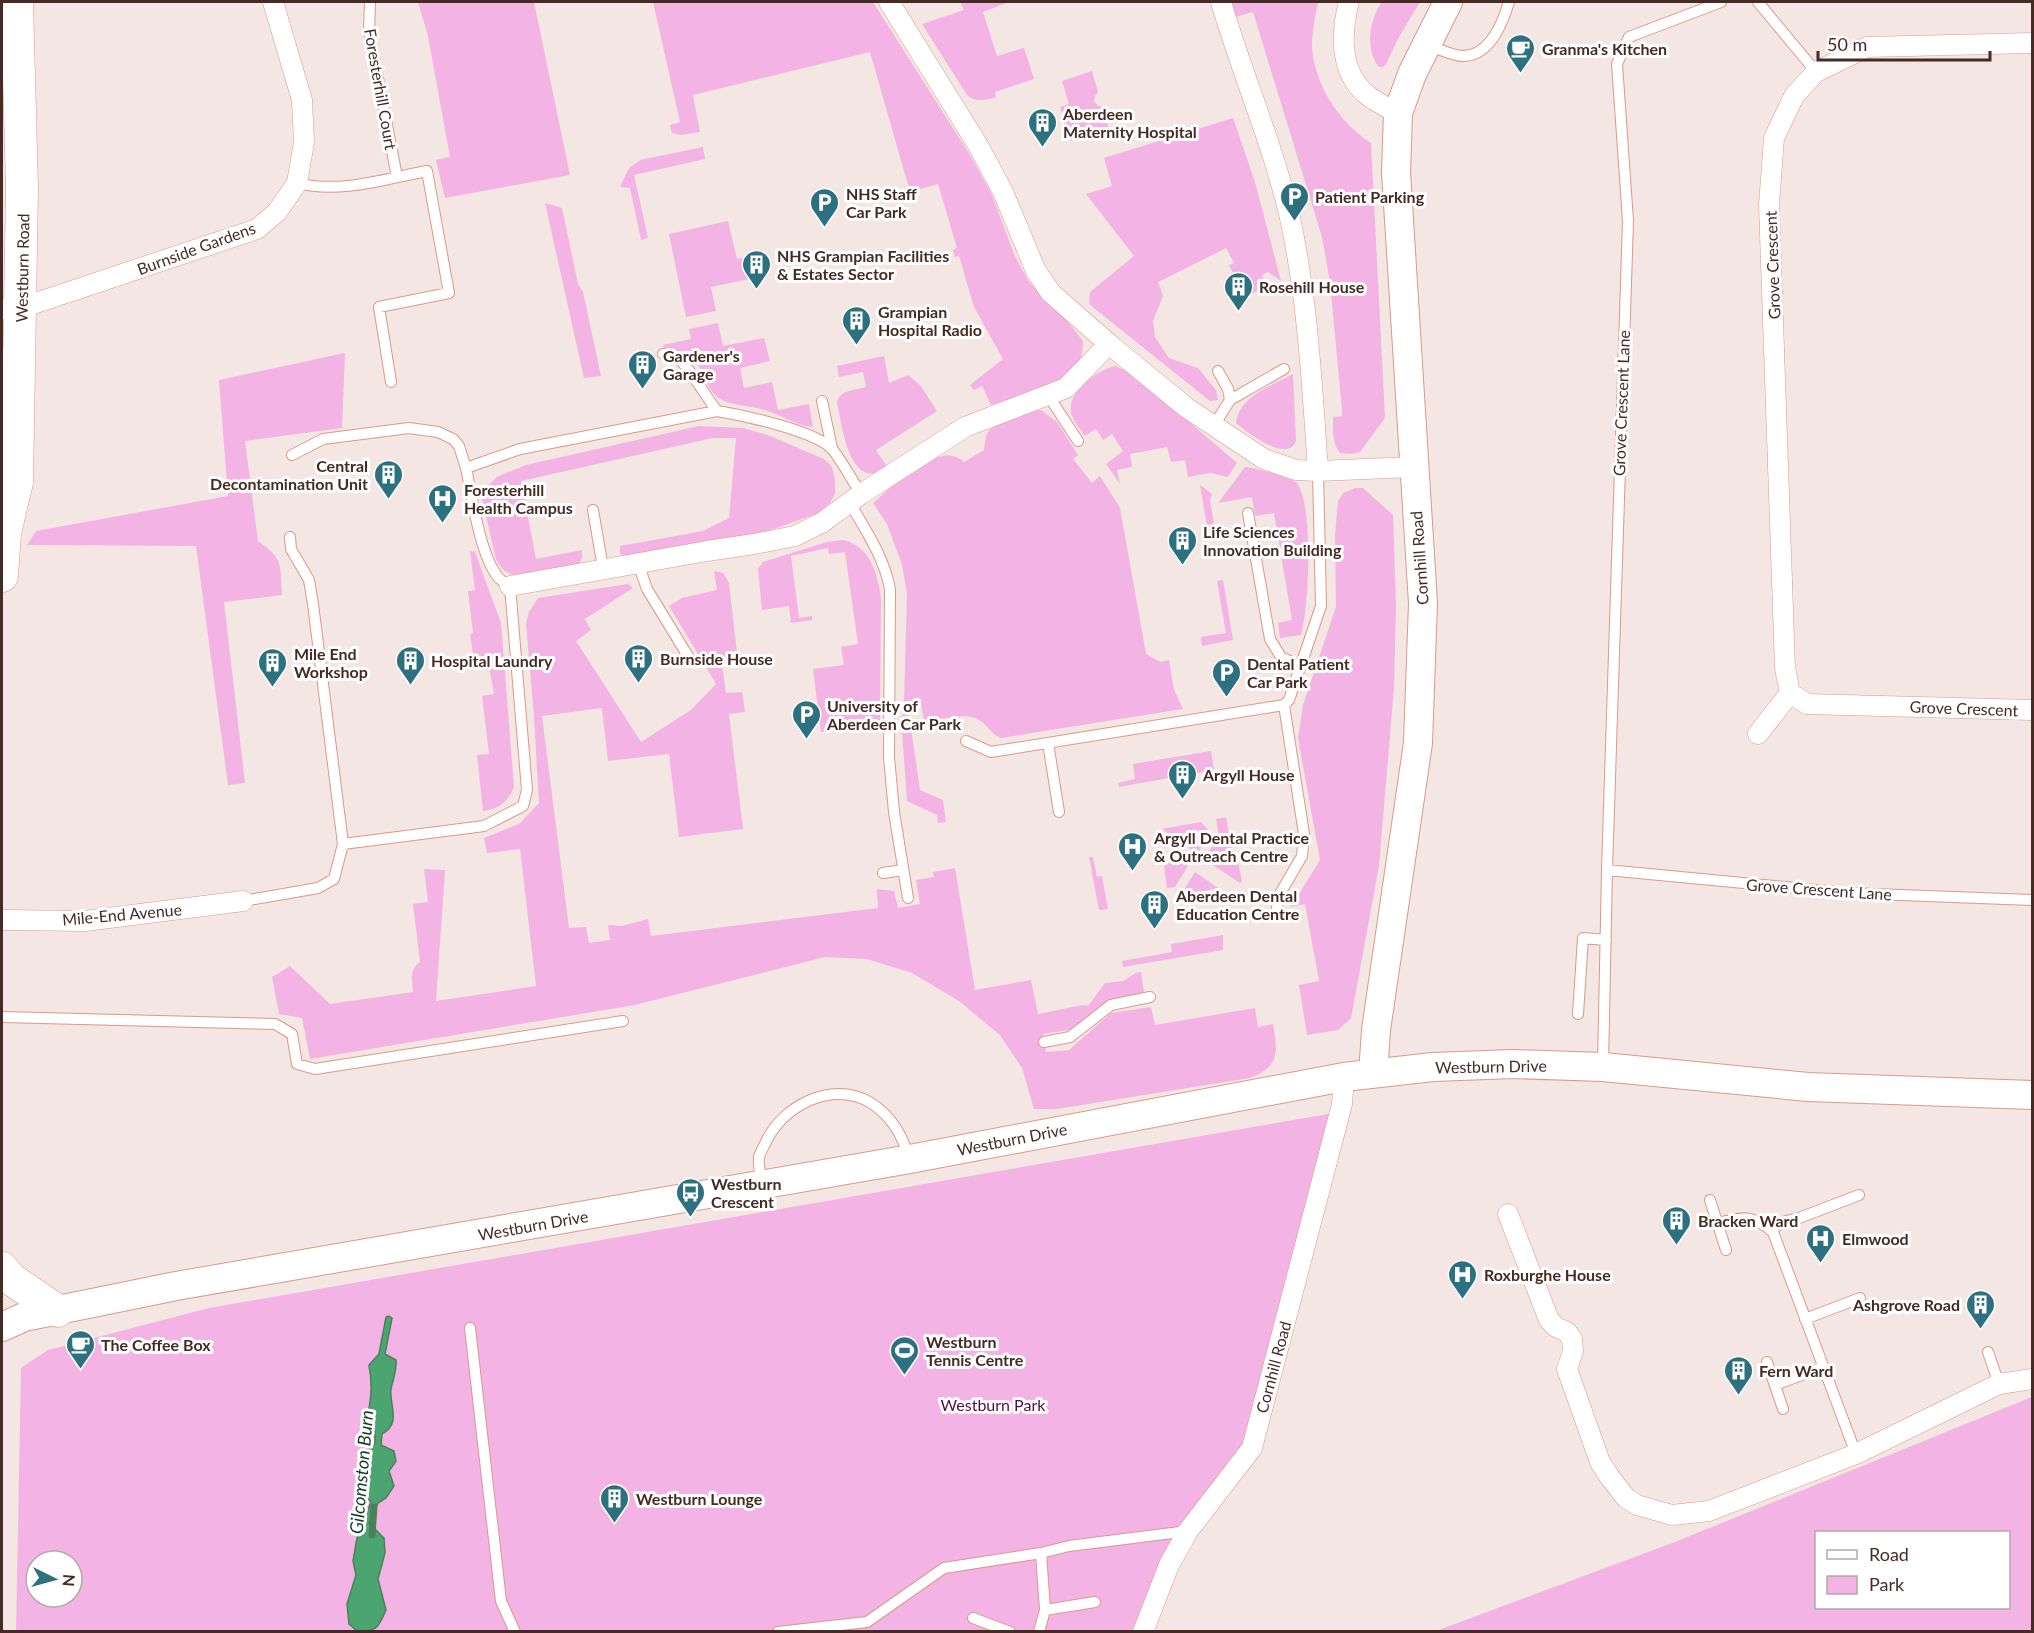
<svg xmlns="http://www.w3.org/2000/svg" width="2034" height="1633" viewBox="0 0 2034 1633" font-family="Lato,sans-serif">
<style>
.green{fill:#f3b3e4;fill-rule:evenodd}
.water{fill:#4ca571;stroke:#4a805a;stroke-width:1.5}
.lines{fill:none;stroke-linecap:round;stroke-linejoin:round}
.stream{stroke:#4a805a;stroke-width:7}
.lane-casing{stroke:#dc9987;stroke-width:12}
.street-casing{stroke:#dc9987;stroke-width:21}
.secondary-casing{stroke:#dc9987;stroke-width:30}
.primary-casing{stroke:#dc9987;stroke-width:33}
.lane{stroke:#fff;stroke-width:10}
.street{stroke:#fff;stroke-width:20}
.secondary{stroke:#fff;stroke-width:28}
.primary{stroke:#fff;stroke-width:32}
.labels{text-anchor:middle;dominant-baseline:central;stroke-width:6;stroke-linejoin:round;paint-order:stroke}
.poi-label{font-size:16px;font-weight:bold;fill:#462b24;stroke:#fff;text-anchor:start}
.street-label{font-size:16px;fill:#462b24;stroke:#fff}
.park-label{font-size:16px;fill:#4f0d45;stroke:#fff}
.water-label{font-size:18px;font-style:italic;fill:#153b25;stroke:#fff}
</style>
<rect width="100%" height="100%" fill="#f4e6e2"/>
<!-- green -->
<path class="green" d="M418,2H534L570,175L445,198L436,160L450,157L428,36Z
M653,2H873L970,155L992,195L1014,254L1029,282L1068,322L1083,341C1083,350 1082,359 1076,367C1063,384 1012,398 991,405L982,386L974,390L970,385L1003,359L974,307L959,256L955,257L953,250L957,248L938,184L910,192L870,52L693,95L700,132L681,135L672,133L670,125L680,122Z
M966,2H1009L983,12L997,56L1024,48L1034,79L995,92L996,97C985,100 976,103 967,95L922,24L964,10L961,3Z
M1228,2H1318C1315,19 1310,39 1313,57C1320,93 1341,123 1371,143L1385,418L1360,452L1351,454L1340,453C1332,443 1333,430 1333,417L1342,416V410L1330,282L1322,237L1253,12L1232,18Z
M1382,2H1420L1399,37L1386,64L1383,67H1379C1365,51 1369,19 1382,2Z
M1092,71L1098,92L1095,96L1094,101L1098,106H1102L1109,129L1071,141L1060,107L1069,104L1062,81Z
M1233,118L1255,182L1281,281L1268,272L1262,275L1267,286L1245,297L1229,265L1234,263L1226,248L1158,282L1163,296L1153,321L1155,337L1169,358L1198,368L1216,390L1218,400L1210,401L1089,304L1090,292L1134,256L1086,194L1112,186L1104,158Z
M703,147L705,159L634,175L648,238L641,240L630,188L620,187L629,168L640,160Z
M545,203L562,208L578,284L583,292L601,376L584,378Z
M728,221L737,259L754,256L759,277L711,287L716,311L686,317L669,234Z
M718,323L723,346L764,338L770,361L740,368L744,388L772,382L778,410L809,404L813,427C796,426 782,415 765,410C752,406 736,406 724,401C697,389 709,347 665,351L663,345L691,339L689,329Z
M345,353L342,428L245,441L258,541C284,559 280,565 282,595L224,602L245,783L228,785L196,546L27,545L36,531L228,496L219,380Z
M884,356L889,383L908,375L920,385L937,411L876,450L888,468C849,494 842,425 837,402C840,390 855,390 866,387L863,372L839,377L837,366Z
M1116,366L1137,377L1237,463L1228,477L1210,473L1188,477L1185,460L1171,462L1167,447L1130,454L1132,467L1117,470L1120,484L1106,464L1123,451L1112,434L1103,440L1096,429L1085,436C1081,430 1075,423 1072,416C1064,392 1097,370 1116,366Z
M1293,374L1296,441C1287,464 1247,432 1236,423C1238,397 1272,385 1293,374Z
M1041,410L1057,422L1078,455L1073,459L1092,483L1100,476L1120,508L1146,654L1160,662L1169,660L1174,690L1183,709L1001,738C992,734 989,728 982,722C968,710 940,720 924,722L921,703H904L907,593L902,565L887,524L873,503C893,486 939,438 964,462L984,450C985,444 985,437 988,432C994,422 1030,411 1041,410Z
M699,426L743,428L765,434L824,459L832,467L835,480V494L830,503L816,514L765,532L628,558L620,554V546L703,531L729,518L736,438H713L521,481L536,559L582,550V558L579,564L521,576C508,575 502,571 496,559L482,499L485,489L497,477L526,465Z
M1245,467C1253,467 1293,478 1297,483C1314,506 1309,607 1301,635L1280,638L1278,623L1292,620L1274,513L1255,516L1252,497L1218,503Z
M1200,485L1212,494L1210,500L1216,537L1209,538Z
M1355,488H1363L1393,515L1396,603L1394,688L1379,866L1351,1018L1338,1030L1307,1035L1299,985L1319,981L1305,904L1291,907L1320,860L1298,738L1303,705L1336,607L1335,536L1338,501L1343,493Z
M843,540C870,546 877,572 881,597L880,724L821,732L813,669L844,665L841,647L858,644L845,552L829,554L828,548L791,556L799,618L812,616V620L791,623L789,606L762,610L758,569L763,562L827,542Z
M470,551L475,552L501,623L514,787C508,802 499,809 483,811L477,755L489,754L482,696L494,694L489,666L475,668L470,634L473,633L468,591L475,590Z
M714,571L723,573L729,583L738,662L722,665L726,693L742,692L745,712L729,714L743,829L679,837L669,754L608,761L602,708L542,716L569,928L586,927L589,943L610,940L608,925L622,926L648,919L651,936L878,908L877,889L894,891L898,908L920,904L916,880L934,877L933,872L955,868L975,990L1031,980L1038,1014L1083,1005L1088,1006L1105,983L1123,981L1136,973L1141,972L1144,992L1105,1002L1079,1024L1069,1030L1043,1034L1046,1052L1069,1050L1111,1013L1151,1007L1155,1025L1255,1008L1258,1027L1273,1024C1278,1052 1280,1066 1250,1078L1057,1109H1034L1022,1068L1000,1035L959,1001L912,973L867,959L825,957L635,1005L310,1059L302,1018L279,1014L272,977L290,966L330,1004L413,992C412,979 409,970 420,962L413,904L428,902L424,869L445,870L436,1001L536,986L520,849L487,853L484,838L519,824L539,803L534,717L526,623L529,612L538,598L628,584L633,588L585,619L591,630L576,641L641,742L691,710L716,684L669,606L682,598L717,590Z
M1223,580L1233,640L1202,646L1201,637L1226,633L1217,581Z
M904,713L909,715L920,790L943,800L946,822L938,823L937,815L907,801L901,718Z
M1211,751L1214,770L1119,787L1118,783L1135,779L1133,764Z
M1226,817L1233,857L1237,856L1242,882L1240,883L1204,859L1219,836L1216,819Z
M1201,822L1211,833L1197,854L1162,829Z
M1174,855L1188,866L1175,887L1167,888L1164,866Z
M1089,857H1093L1097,877L1102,876L1108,909L1099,910Z
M1195,872L1228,895V900L1217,902L1215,889L1181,895Z
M1223,935V950L1123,967L1122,961L1172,952L1171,944Z
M1334,1113L1245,1442L1161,1562L1132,1631L16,1632L21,1368L48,1350L209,1308ZM36,1561H72V1597H36Z
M2032,1397V1631H1436L1675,1542ZM1816,1532H2008V1608H1816Z"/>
<!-- water -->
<path class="water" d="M389,1316L392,1318L385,1354L396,1360C397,1371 393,1378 391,1389C389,1406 402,1423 382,1434L381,1445L394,1451L396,1461L389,1471L394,1486L386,1498L378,1503L369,1523L384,1538L385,1553L378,1579L386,1610C378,1627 378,1632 357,1631L349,1624L347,1604L356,1575L353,1561L357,1538L371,1502L362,1492L364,1476L360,1464L367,1451L375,1444V1432L366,1422C371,1402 373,1386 369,1365L379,1354L386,1317Z"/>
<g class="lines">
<!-- stream -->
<path class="stream" d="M372,1535L374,1507"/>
<defs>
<path id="lane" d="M370,2L369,32L397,177
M1758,2L1816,72
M1427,45C1438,48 1452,56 1463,56C1490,56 1503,22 1509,2
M297,183C340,194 384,179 427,171L449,293L379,307L391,382
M2,354H3
M663,354C667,355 673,356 677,358C686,362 708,400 717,411C742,415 817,431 833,450C843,463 852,480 861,494
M1048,395L1078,441
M1230,400L1284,369
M822,401L832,448
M1213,427L1230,400L1228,389L1218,371
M292,455L323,439L409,428L438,432L453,439L459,446L466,468
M850,503C866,531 884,557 890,589L889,757L894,812L908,898
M593,510L603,568
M1248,513L1270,639L1281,657L1300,666
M290,537L291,549L309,580L313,604L343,844
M638,563L647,589L691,661
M966,741L991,752L1284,705
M1048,743L1059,812
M1607,870L1848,893L2032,900
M883,873L903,870
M243,901L318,888L334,879L343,844L484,826L523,806L527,790L510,586C506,583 501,581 498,577C480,555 472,497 466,468L520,449L717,411
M1277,909L1278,897L1302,856L1304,834L1284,705L1289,700L1321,606L1318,471
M1578,1014L1583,938L1606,940
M2,1017L275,1024L292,1034L297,1064L315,1069L623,1021
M1044,1042L1070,1037L1111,1005L1150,997
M1603,1065L1607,870L1628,221L1617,64L1629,37L1721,2
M761,1184C761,1176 758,1165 759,1157C760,1153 763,1148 765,1144C781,1106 833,1079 871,1103C893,1117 902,1136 910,1159
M1710,1200L1726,1250
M1718,1223C1744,1217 1752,1214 1773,1232L1856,1454
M1770,1230L1786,1221L1799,1218L1859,1195
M1805,1319L1860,1298
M470,1328L501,1601L515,1632
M1988,1352L1999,1384
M1767,1362L1783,1409
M1775,1385L1823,1367
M1045,1610L1095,1602
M973,1618L1010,1632
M778,1632L867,1622L944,1568L1041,1553L1069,1546L1188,1531
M1039,1632L1045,1610L1041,1553"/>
<path id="street" d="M889,2L979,147L1003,192L1036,271L1051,293L1109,344L1187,408L1264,459L1296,470L1318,471L1413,467
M1221,2C1242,74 1273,144 1290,218C1308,301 1312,386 1318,471
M1349,2C1341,32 1339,71 1366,94C1375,102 1388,108 1398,113
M2032,43L1867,47L1816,72L1794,96L1774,138L1769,205L1785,668L1790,693L1807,704L2032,710
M3,309L21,308L257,229L277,212L297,183L304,142L302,100L273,2
M510,586L707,551L754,544L795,536L823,522L861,494L965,427L1066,388L1109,344
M1758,734L1790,693
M2,920L85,921L243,901
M1508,1214L1549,1320L1556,1327L1567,1332L1572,1339L1573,1351L1567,1369L1600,1462L1609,1476L1626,1498L1637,1505L1672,1515L1709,1511L1856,1454L1999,1384L2032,1379
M1143,1632L1169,1565L1188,1531L1252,1448L1342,1104L1344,1077"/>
<path id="secondary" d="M1373,1074L1376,1030L1418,743L1423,603L1396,172L1398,113L1412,74L1448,2
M2,1327L24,1317L176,1286L910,1159L1344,1077L1433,1067L1513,1064L1603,1067L1808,1087L2032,1095"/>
<path id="primary" d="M2,576L5,533L17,482L22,188L17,2
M2,1268L11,1279L58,1311"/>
</defs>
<!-- lane casing -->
<use href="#lane" class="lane-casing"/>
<!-- street casing -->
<use href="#street" class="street-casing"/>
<!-- secondary casing -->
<use href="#secondary" class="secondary-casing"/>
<!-- primary casing -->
<use href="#primary" class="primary-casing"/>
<!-- lane -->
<use href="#lane" class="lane"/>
<!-- street -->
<use href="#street" class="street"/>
<!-- secondary -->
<use href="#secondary" class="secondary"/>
<!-- primary -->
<use href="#primary" class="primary"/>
</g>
<!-- icons -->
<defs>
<symbol id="cafe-pin" viewBox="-11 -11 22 30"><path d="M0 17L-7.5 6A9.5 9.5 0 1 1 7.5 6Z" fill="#2d7181" stroke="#fff"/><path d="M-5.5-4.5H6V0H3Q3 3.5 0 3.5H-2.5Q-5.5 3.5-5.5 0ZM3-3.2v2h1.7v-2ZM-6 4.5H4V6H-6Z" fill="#fff"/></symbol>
<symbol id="building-pin" viewBox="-11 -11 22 30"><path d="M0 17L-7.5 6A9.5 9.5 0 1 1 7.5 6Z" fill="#2d7181" stroke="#fff"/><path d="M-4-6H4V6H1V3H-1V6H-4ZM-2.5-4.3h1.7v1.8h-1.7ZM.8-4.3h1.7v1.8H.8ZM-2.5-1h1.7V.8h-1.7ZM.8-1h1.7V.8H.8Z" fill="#fff"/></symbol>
<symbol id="parking-pin" viewBox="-11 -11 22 30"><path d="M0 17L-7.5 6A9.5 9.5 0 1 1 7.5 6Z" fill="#2d7181" stroke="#fff"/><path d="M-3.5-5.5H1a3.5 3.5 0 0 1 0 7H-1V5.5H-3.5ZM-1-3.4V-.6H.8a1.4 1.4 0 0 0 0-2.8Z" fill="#fff"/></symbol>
<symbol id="hospital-pin" viewBox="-11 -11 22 30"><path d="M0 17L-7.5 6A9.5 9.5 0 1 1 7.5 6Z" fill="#2d7181" stroke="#fff"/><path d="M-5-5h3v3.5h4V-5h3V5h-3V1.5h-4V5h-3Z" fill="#fff"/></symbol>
<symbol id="bus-pin" viewBox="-11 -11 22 30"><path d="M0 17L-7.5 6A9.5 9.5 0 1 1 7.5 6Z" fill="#2d7181" stroke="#fff"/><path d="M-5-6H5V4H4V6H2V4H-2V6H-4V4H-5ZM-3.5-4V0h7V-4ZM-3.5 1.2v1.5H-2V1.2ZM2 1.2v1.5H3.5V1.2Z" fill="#fff"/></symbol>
<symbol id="stadium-pin" viewBox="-11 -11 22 30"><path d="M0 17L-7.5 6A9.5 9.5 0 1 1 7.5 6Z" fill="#2d7181" stroke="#fff"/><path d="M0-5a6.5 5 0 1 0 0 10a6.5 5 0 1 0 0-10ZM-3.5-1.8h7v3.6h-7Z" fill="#fff"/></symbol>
</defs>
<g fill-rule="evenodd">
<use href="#cafe-pin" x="1504" y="32" width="33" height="45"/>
<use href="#building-pin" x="1026" y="106" width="33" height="45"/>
<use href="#parking-pin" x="1278" y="180" width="33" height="45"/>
<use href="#parking-pin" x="808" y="186" width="33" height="45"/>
<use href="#building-pin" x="740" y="248" width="33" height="45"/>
<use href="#building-pin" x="1222" y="270" width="33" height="45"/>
<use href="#building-pin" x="840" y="304" width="33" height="45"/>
<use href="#building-pin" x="626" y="348" width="33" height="45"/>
<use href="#building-pin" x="372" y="458" width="33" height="45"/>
<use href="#hospital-pin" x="426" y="482" width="33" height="45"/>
<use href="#building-pin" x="1166" y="524" width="33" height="45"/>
<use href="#building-pin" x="622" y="642" width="33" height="45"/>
<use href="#building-pin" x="394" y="644" width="33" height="45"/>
<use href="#building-pin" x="256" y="646" width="33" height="45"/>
<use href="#parking-pin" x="1210" y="656" width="33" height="45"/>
<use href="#parking-pin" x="790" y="698" width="33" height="45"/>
<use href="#building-pin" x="1166" y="758" width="33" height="45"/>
<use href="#hospital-pin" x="1116" y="830" width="33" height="45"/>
<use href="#building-pin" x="1138" y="888" width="33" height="45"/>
<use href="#bus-pin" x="674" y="1176" width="33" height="45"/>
<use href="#building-pin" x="1660" y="1204" width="33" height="45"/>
<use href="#hospital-pin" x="1804" y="1222" width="33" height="45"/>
<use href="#hospital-pin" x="1446" y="1258" width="33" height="45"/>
<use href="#building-pin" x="1964" y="1288" width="33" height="45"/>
<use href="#cafe-pin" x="64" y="1328" width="33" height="45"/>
<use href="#stadium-pin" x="888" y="1334" width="33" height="45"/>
<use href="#building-pin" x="1722" y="1354" width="33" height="45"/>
<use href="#building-pin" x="598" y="1482" width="33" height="45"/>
</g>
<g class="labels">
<!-- poi labels -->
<g class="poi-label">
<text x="1542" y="48">Granma's Kitchen</text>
<text x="1063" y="113">Aberdeen<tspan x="1063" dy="18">Maternity Hospital</tspan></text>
<text x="846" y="193">NHS Staff<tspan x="846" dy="18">Car Park</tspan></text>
<text x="1315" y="196">Patient Parking</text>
<text x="777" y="255">NHS Grampian Facilities<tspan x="777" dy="18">&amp; Estates Sector</tspan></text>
<text x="1259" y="286">Rosehill House</text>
<text x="878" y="311">Grampian<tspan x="878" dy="18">Hospital Radio</tspan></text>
<text x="663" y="355">Gardener's<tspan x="663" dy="18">Garage</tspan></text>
<text x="368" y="465" text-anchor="end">Central<tspan x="368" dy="18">Decontamination Unit</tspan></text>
<text x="464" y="489">Foresterhill<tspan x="464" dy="18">Health Campus</tspan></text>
<text x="1203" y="531">Life Sciences<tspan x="1203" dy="18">Innovation Building</tspan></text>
<text x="294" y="653">Mile End<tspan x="294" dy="18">Workshop</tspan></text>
<text x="660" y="658">Burnside House</text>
<text x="431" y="660">Hospital Laundry</text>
<text x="1247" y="663">Dental Patient<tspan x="1247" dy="18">Car Park</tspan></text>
<text x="827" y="705">University of<tspan x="827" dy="18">Aberdeen Car Park</tspan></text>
<text x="1203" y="774">Argyll House</text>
<text x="1154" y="837">Argyll Dental Practice<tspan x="1154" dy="18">&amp; Outreach Centre</tspan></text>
<text x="1176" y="895">Aberdeen Dental<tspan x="1176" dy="18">Education Centre</tspan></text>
<text x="711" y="1183">Westburn<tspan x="711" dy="18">Crescent</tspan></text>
<text x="1698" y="1220">Bracken Ward</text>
<text x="1842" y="1238">Elmwood</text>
<text x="1484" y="1274">Roxburghe House</text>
<text x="1960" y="1304" text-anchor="end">Ashgrove Road</text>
<text x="926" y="1341">Westburn<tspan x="926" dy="18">Tennis Centre</tspan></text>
<text x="101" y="1344">The Coffee Box</text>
<text x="1759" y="1370">Fern Ward</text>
<text x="636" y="1498">Westburn Lounge</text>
</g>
<!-- street labels -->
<g class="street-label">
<text transform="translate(381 89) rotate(80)">Foresterhill Court</text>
<text transform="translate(196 248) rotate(-20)">Burnside Gardens</text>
<text transform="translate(1772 265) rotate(-92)">Grove Crescent</text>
<text transform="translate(22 268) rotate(-89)">Westburn Road</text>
<text transform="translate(1621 403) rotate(-88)">Grove Crescent Lane</text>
<text transform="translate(1419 558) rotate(-94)">Cornhill Road</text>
<text transform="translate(1964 708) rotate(2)">Grove Crescent</text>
<text transform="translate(1819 889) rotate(4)">Grove Crescent Lane</text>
<text transform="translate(122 914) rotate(-5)">Mile-End Avenue</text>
<text transform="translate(1491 1066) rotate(-1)">Westburn Drive</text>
<text transform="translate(1012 1139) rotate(-11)">Westburn Drive</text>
<text transform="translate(533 1225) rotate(-10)">Westburn Drive</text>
<text transform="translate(1273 1367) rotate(-75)">Cornhill Road</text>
</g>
<!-- park labels -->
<g class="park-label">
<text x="993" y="1404">Westburn Park</text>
</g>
<!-- water labels -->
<g class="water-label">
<text transform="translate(361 1472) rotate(-85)">Gilcomston Burn</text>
</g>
</g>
<!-- border -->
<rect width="2034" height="1633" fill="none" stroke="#462b24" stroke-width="6"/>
<!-- legend -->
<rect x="1815" y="1531" width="195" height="78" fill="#ffffff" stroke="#b5aaa7" stroke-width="1.5"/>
<rect x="1827" y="1550" width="30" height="9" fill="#ffffff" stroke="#b5aaa7" stroke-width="1.5"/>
<text x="1869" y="1561" font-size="18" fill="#462b24">Road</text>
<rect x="1827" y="1576" width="30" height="18" fill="#f3b3e4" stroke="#b5aaa7" stroke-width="1.5"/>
<text x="1869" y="1591" font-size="18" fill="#462b24">Park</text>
<!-- north arrow -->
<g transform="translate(54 1579) rotate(95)"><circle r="28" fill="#ffffff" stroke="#b5aaa7" stroke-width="1.5"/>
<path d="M0-4.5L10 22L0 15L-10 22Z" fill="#2d7181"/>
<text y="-9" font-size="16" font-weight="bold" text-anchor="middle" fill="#462b24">N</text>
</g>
<!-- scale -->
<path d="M1818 51v9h172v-9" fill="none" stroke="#462b24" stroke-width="3"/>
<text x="1827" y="51" font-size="18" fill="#462b24" stroke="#ffffff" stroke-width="4.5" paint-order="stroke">50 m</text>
</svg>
